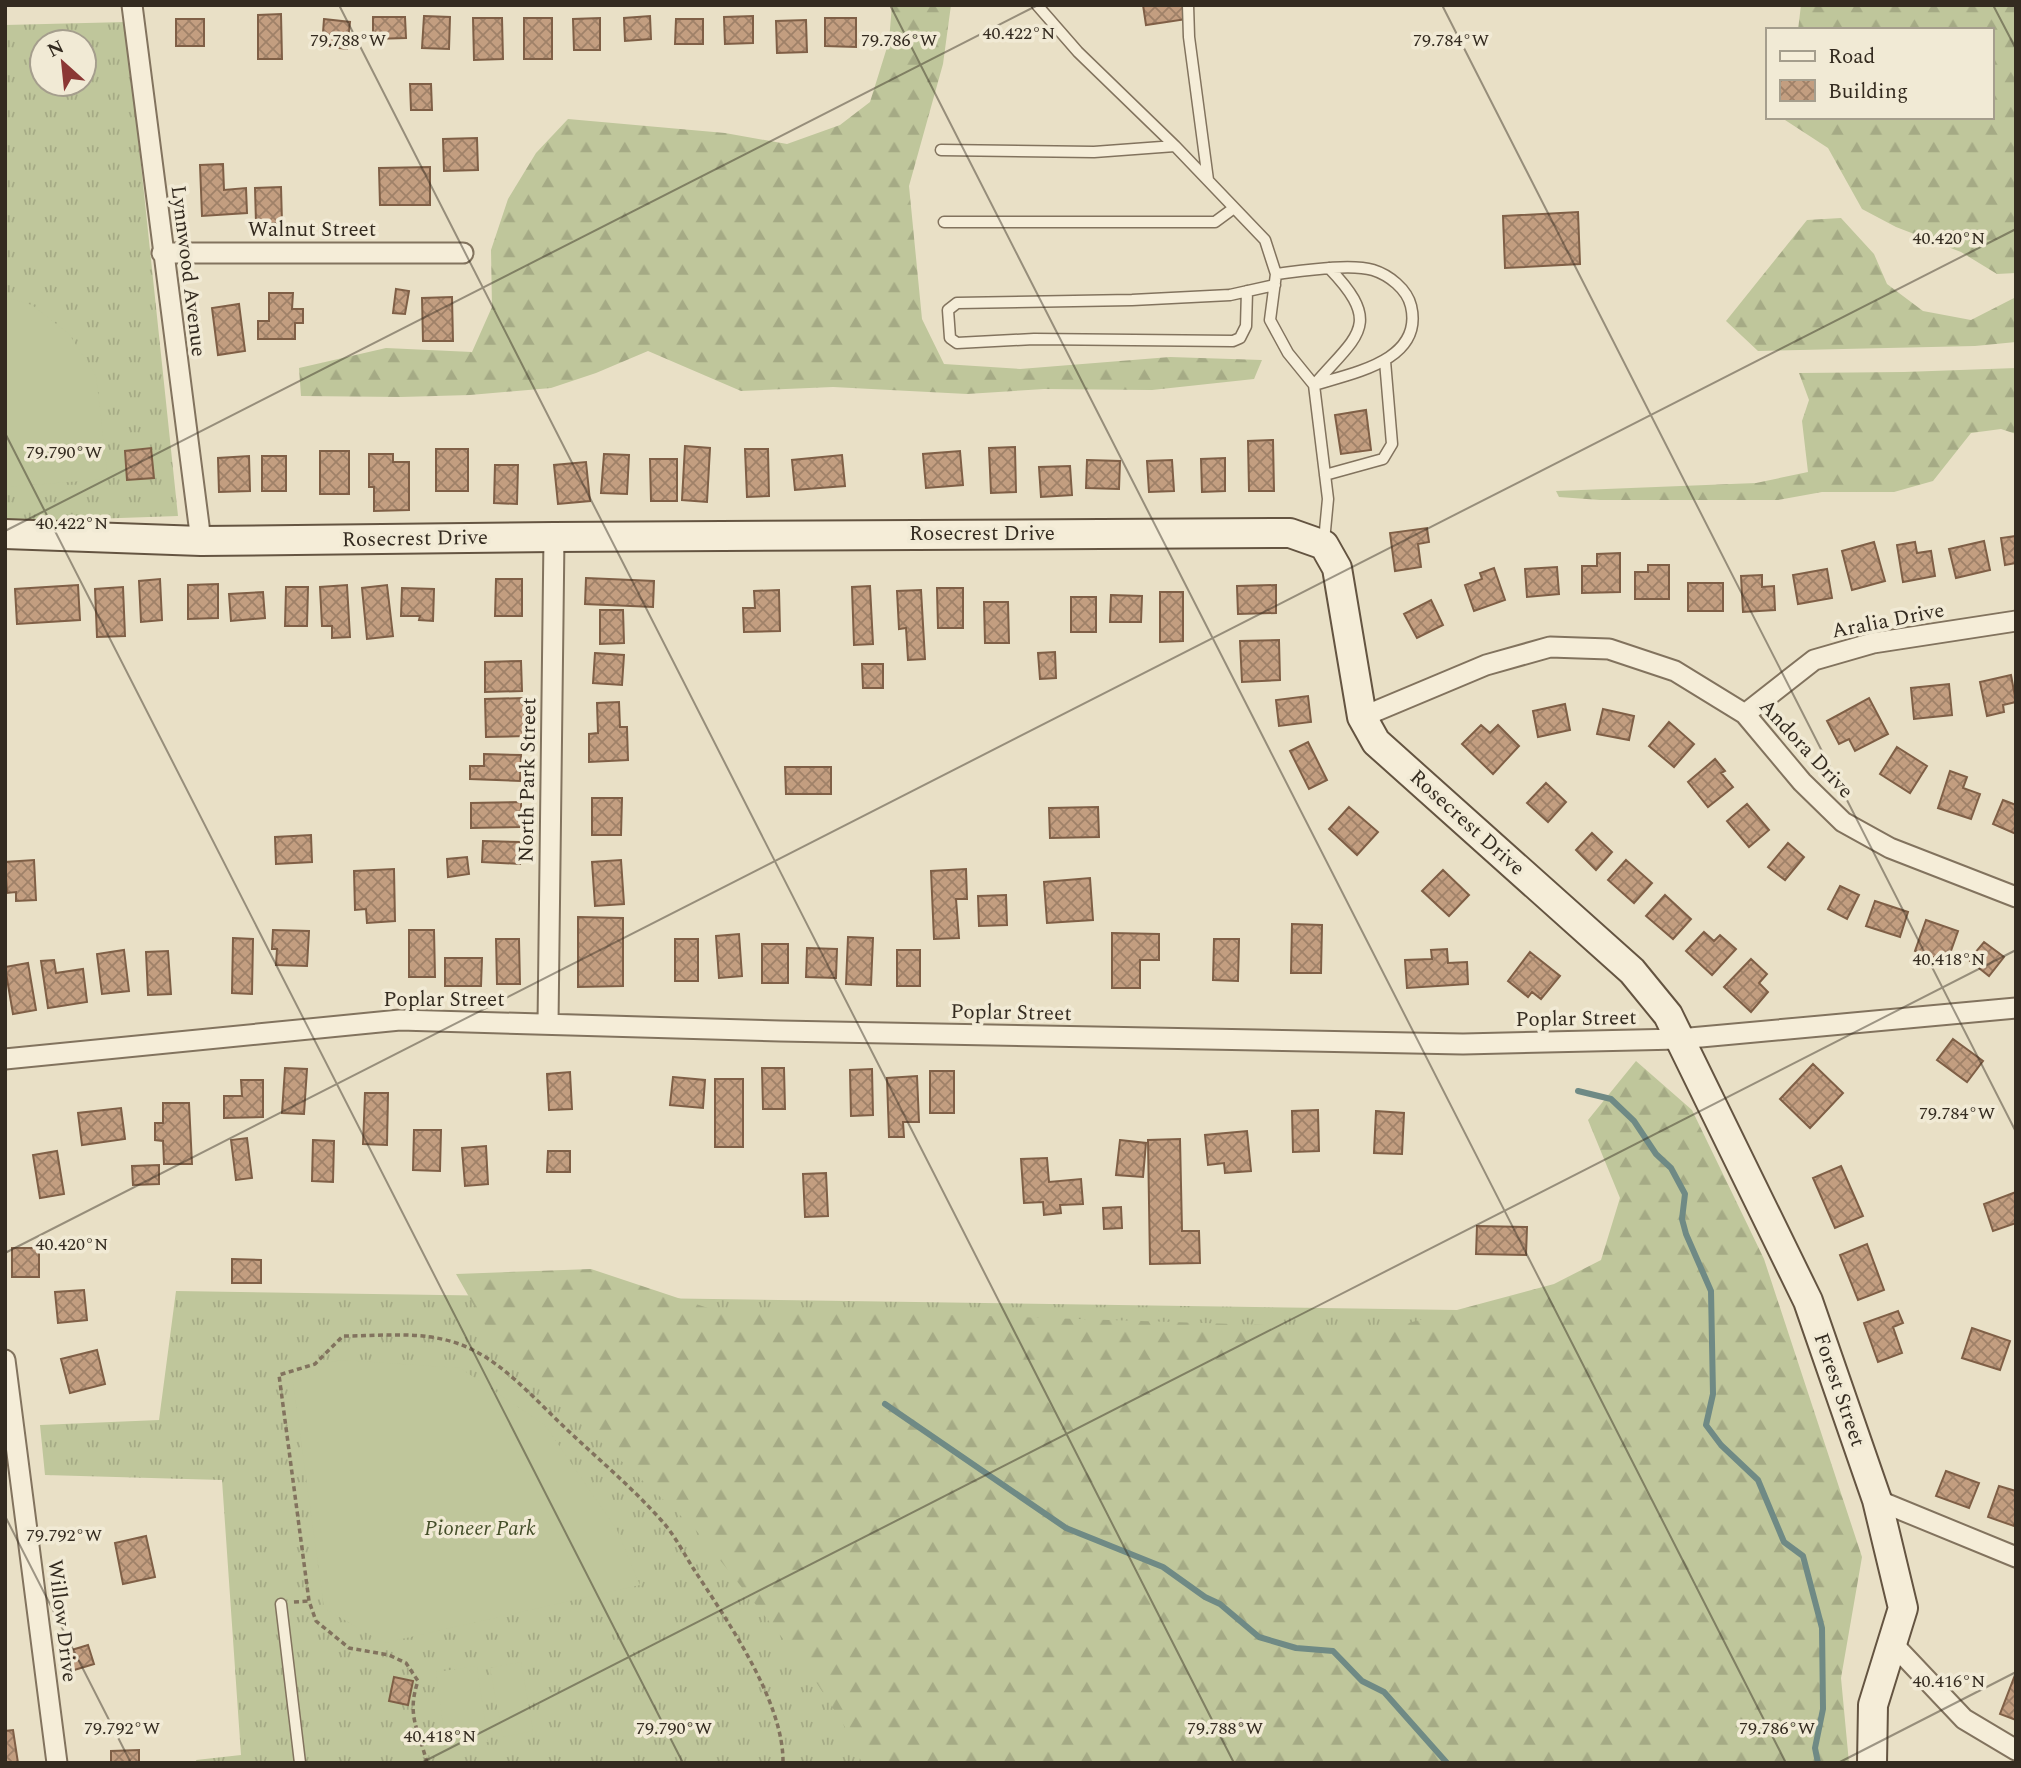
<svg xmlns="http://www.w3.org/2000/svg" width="2021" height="1768" viewBox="0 0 2021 1768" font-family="Spectral,serif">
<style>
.grass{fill:url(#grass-tufts);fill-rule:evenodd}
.forest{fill:url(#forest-firs)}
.garden{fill:#bfc69b}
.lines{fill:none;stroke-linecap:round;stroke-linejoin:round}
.stream{stroke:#6f8a85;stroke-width:6}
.building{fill:url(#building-cross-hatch);stroke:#7f5f46;stroke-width:2}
.lane-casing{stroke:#82735e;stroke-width:13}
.street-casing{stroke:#82735e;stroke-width:23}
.secondary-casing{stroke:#645441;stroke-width:32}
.path{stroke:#82735e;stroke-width:3.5;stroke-dasharray:5 3.5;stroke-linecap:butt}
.lane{stroke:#f5edd8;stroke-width:10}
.street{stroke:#f5edd8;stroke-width:19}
.secondary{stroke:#f5edd8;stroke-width:28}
.ticks{fill:none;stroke:#342b20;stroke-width:2;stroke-opacity:0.45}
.labels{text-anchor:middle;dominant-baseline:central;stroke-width:7;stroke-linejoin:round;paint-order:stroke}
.street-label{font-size:21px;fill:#342b20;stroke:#f1ead5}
.park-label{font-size:21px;font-style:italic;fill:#444e29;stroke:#f1ead5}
.ticks-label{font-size:18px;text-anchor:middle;fill:#342b20;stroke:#f1ead5;stroke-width:7;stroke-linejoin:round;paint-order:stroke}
</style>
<defs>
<pattern id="grass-tufts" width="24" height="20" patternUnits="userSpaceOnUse" patternTransform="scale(1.75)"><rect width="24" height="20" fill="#bfc69b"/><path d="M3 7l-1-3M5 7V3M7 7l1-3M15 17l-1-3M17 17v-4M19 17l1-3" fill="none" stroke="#a5aa85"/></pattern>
<pattern id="forest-firs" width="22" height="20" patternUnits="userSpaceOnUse" patternTransform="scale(1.75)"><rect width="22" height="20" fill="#bfc69b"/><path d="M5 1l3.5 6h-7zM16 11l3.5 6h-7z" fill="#a5aa85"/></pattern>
<pattern id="building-cross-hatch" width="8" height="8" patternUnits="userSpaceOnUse" patternTransform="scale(1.75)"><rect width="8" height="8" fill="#c39e80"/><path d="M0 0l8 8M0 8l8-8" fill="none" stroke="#9f8168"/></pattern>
</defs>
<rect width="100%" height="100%" fill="#e9e0c6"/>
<!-- grass -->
<path class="grass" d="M126,22L178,516L5,522V25ZM42,42H84V84H42Z
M176,1291L1720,1314L1796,1763H197L196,1760L241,1755L222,1480L45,1475L40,1425L159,1420Z"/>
<!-- forest -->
<path class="forest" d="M892,5H951L943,64L909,186L922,319L944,364L1020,369L1170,357L1262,360L1254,379L1152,390L1044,389L967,394L833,387L741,391L648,351L596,373L551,388L470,395L401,397L301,396L299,368L386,348L472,352L492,307L491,250L508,199L536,153L568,119L725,133L787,144L840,125L870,102L889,41Z
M1801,5H2016V273L1997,274L1961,252L1896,227L1862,209L1828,148L1785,120V117H1991V30H1798Z
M1841,218L1874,254L1887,284L1923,311L1971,320L2016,297V342L1975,346L1758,351L1726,321L1807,220Z
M2016,368V434L2001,429L1971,433L1933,481L1894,492H1822L1778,500H1600L1559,497L1556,491L1756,483L1808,472L1802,421L1809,400L1799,373L1904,372Z
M1636,1061L1692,1110L1764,1259L1862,1557L1841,1678L1849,1763H859L861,1752L809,1671L695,1529L497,1346L456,1274L591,1269L720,1312L923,1314L1386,1329L1554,1284L1601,1260L1620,1198L1588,1120Z"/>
<!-- garden -->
<path class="garden" d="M5,297L32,305L69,334L96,376L108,479L5,487Z
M343,1360L460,1368L545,1425L617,1530L640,1585L384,1643L324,1608L291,1368Z
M521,1662L533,1731L503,1737L490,1668Z
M477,1666L488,1742L446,1748L436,1672Z"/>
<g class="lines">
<!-- stream -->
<path class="stream" d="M1578,1091L1611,1099L1634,1121L1656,1154L1671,1168L1685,1194L1682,1219L1686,1234L1711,1291L1713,1394L1706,1425L1721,1445L1758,1480L1784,1542L1803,1556L1822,1628L1823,1709L1815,1748L1818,1763
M885,1404L1066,1528L1163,1567L1205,1597L1220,1604L1259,1637L1296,1648L1333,1651L1362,1681L1384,1692L1447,1763"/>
</g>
<!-- building -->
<path class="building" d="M1143,5H1185L1187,19L1146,25Z
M281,14L282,59H258V15Z
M424,16L450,17L449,49L422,48Z
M650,16L651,39L625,41L624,18Z
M753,16V43L725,44L724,17Z
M373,17H405L406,38L373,39Z
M473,18H502L503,59L474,60Z
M524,18H552V59H524Z
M600,18V50H574L573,19Z
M825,18H856V47L825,46Z
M176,19H204V46H176Z
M324,19L350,22L347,49L322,46Z
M676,19H703V44H675Z
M806,20L807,52L777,53L776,21Z
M410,84H431L432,110H411Z
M477,138L478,170L444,171L443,139Z
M223,164L224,190L246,188L247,213L202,216L200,165Z
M430,167V205H380L379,168Z
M281,187L282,223H256L255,188Z
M1578,212L1580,264L1505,268L1503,216Z
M396,289L409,291L405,314L393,313Z
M269,293H293L292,309H303V323H295V339H258V321H269Z
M452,297L453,341H423L422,298Z
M239,304L245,351L218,355L212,308Z
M1366,410L1371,450L1341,454L1335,415Z
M1273,440L1274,491H1249L1248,441Z
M685,446L710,448L707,502L682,500Z
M1015,447L1016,492L991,493L989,448Z
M151,448L154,478L127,480L125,451Z
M436,449H468V491H436Z
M745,449H768L769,496L747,497Z
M320,451H349V494H320Z
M960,451L963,485L926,488L923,454Z
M369,454H393V462H409V510L374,511V487H369Z
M604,454L629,455L627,494L601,493Z
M842,455L845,486L795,490L792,460Z
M249,456L250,491L219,492L218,458Z
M262,456H286V491H262Z
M1225,458V491L1202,492L1201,459Z
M650,459H677V501H651Z
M1087,460L1120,461L1119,489L1086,488Z
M1172,460L1174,491L1149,492L1147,461Z
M586,462L590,501L558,504L554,465Z
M495,465H518L517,504L494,503Z
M1070,466L1072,495L1041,497L1039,467Z
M1427,528L1429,542L1418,544L1421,567L1395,571L1390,533Z
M2016,536V563L2005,565L2001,538Z
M1984,541L1990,570L1956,578L1949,549Z
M1874,542L1885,581L1852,590L1842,551Z
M1915,542L1917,553L1931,551L1935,576L1903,582L1897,545Z
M1620,553V592L1582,593V566H1597V554Z
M1648,565H1669V599H1635V572H1648Z
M1557,567L1559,594L1527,597L1525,569Z
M1494,568L1505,600L1474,611L1465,585L1482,579L1480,573Z
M1827,569L1832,598L1798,604L1793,575Z
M1762,575V587L1774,586L1775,610L1743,612L1741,576Z
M586,578L654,581L653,607L585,604Z
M160,579L162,620L141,622L139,581Z
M496,579H522V616H495Z
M1688,583H1723V611H1688Z
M218,584V618L188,619V585Z
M78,585L80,620L17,624L15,589Z
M347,585L350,637L332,638V626H322L320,587Z
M387,585L393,636L367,639L362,588Z
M1276,585V613L1238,614L1237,586Z
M870,586L873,644L854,645L852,587Z
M123,587L125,636L97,637L95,589Z
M286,587H308L307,626H285Z
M402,588L434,589L433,621L419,620L420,616H401Z
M937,588H963V628H938Z
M779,590L780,631L744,632L743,608H755L754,591Z
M921,590L925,659L908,660L906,628L899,629L897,591Z
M263,592L265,618L231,621L229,594Z
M1160,592H1183V641L1160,642Z
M1111,595L1142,596L1141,622H1110Z
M1071,597H1096V632H1071Z
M1431,600L1443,625L1417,638L1404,614Z
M984,602H1008L1009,643H985Z
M600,610H623L624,643L600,644Z
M1279,640L1280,680L1242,682L1240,641Z
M1055,652L1056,678L1040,679L1038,653Z
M595,653L624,655L622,685L593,683Z
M521,661L522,691L485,692V662Z
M862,664H883V688H863Z
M2011,675L2016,702L2003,705L2004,712L1987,716L1980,682Z
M1949,684L1952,715L1914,719L1911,688Z
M1308,696L1311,722L1279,726L1276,700Z
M524,698L525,736L486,737L485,699Z
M1869,698L1888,734L1855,751L1849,739L1839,744L1827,721Z
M619,702L620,727H627L628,760L589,762V734L598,733L597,703Z
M1565,704L1570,730L1538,737L1533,711Z
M1603,709L1634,716L1629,740L1597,734Z
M1669,722L1694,744L1674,767L1649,746Z
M1481,725L1490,733L1498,725L1519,746L1493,774L1462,744Z
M1308,742L1327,780L1309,789L1290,751Z
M1897,747L1927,766L1910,793L1880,774Z
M484,754L521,755L520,781L470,779V766H484Z
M1715,759L1725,771L1721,773L1733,787L1708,807L1688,782Z
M785,767H831V794H786Z
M1950,771L1967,777L1963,788L1980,794L1971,819L1938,808Z
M1546,783L1566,802L1548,822L1527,803Z
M592,798H622L621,835H592Z
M2003,800L2016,805V834L1993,824Z
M521,802V827L471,828V803Z
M1747,804L1769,830L1749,847L1727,821Z
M1098,807L1099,837L1050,838L1049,808Z
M1349,807L1378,832L1357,855L1329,829Z
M1592,833L1612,852L1596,870L1576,850Z
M311,835L312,862L276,864L275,837Z
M483,841L521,842L520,864L482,862Z
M1788,843L1804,857L1785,880L1768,867Z
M467,857L469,874L448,877L447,859Z
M34,860L36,900L16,901V892L7,893L5,862Z
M621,860L624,904L595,906L592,862Z
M1626,860L1652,883L1634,903L1608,880Z
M394,869L395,921L367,923L366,909L355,910L354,871Z
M966,869L967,899H956L959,938L934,939L931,871Z
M1443,870L1469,895L1449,916L1422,891Z
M1090,878L1093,920L1047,923L1044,882Z
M1840,886L1859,895L1847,919L1828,909Z
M1006,895L1007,925L979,926L978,896Z
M1665,895L1691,919L1673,939L1646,916Z
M1875,901L1908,912L1900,937L1866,926Z
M578,917L623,918V986L578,987Z
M1926,920L1958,931L1947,962L1915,951Z
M1292,924L1322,925L1321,973H1291Z
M273,930L309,931L307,966L276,965L277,949H272Z
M409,930H434L435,977H409Z
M1704,932L1714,941L1720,935L1736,949L1712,975L1686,951Z
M1112,933L1159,934V960H1140V988H1112Z
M739,934L742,976L719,978L716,936Z
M848,937L873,938L871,985L846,984Z
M233,938L253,939L252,994L232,993Z
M496,939H519L520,984H497Z
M675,939H698V981H675Z
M1214,939H1239L1238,981L1213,980Z
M1984,942L2004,957L1989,976L1969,960Z
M762,944H788V983H762Z
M807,948L837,949L836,978L806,977Z
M1447,949L1448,963L1467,962L1468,984L1407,988L1405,960L1432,959L1431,950Z
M124,950L129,991L102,994L97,954Z
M897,950H920V986H897Z
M168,951L171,994L148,995L146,952Z
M1530,952L1560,976L1541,999L1532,992L1528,997L1508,981Z
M445,958H482L481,986H445Z
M1751,959L1767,974L1759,983L1768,992L1751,1012L1724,987Z
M54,960L56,973L83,969L87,1002L48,1008L41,961Z
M28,963L36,1010L13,1014L5,967Z
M1953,1039L1983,1061L1967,1082L1937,1060Z
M1813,1064L1843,1093L1810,1128L1780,1099Z
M285,1068L307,1069L304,1114L282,1113Z
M762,1068H784L785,1109H763Z
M872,1069L873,1115L851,1116L850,1070Z
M930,1071H954V1113H930Z
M570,1072L572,1109L549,1110L547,1074Z
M917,1076L919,1122H903L904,1137H889L887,1078Z
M673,1077L705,1080L703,1108L670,1105Z
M715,1079H743V1147H715Z
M241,1080H263V1117L224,1118V1096H242Z
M365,1093H388L387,1145L363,1144Z
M163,1103H189L192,1164H164L163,1141L155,1140V1123H163Z
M121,1108L125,1139L82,1145L78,1113Z
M1318,1110L1319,1151L1293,1152L1292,1111Z
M1376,1111L1404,1113L1402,1154L1374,1153Z
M414,1130H441L440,1171L413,1170Z
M1247,1131L1251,1171L1225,1173L1224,1163L1208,1165L1205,1135Z
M247,1138L252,1178L236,1180L231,1140Z
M1180,1139L1182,1231H1199L1200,1263L1150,1264L1148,1140Z
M313,1140L334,1141L333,1182L312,1181Z
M1120,1140L1146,1143L1143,1177L1116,1175Z
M486,1146L488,1184L465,1186L462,1148Z
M57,1151L64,1194L40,1198L33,1155Z
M548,1151H570V1172H547Z
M1047,1158L1049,1182L1081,1179L1083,1204L1060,1205L1061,1213L1044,1215L1043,1202L1024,1203L1021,1159Z
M159,1165V1184L133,1185L132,1166Z
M1841,1166L1863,1216L1835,1228L1813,1178Z
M826,1173L828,1216L805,1217L803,1174Z
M2016,1192V1223L1993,1231L1984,1204Z
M1121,1207L1122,1228L1104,1229L1103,1208Z
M1477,1226L1527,1227L1526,1255L1476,1254Z
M1867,1244L1884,1290L1858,1300L1840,1255Z
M12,1248H39V1277H12Z
M232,1259L261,1260V1283H232Z
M84,1290L87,1320L58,1323L55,1292Z
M1898,1311L1903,1323L1893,1327L1902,1353L1878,1362L1864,1323Z
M1972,1328L2010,1341L2000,1370L1962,1358Z
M97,1350L105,1384L70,1393L61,1359Z
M1946,1471L1979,1483L1969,1508L1936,1496Z
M1999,1486L2016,1491V1519L2014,1526L1988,1517Z
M146,1536L155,1577L123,1584L115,1543Z
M88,1645L94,1664L71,1671L65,1652Z
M2015,1675H2016V1720L2000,1714Z
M394,1677L413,1681L408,1705L389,1701Z
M13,1730L18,1763H5V1731Z
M139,1750V1763H111V1751Z"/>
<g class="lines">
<defs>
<path id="lane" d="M1037,5L1078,52L1175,146L1265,240L1276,274L1270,320L1288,353L1314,385L1328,499L1324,541
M1188,5L1189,37L1208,180
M941,150L1094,152L1175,146
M944,222H1215L1234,208
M1276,274C1301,271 1350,263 1373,270C1389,275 1407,289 1411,306C1424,361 1352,373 1314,385
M1247,291L1246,326L1240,338L1233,341L1034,339L957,343L950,338L948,310L957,303L1132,300L1230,295L1275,285
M1315,384C1357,335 1384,325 1329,268
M1325,475L1383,459L1392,444L1385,361
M281,1604L300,1763"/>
<path id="street" d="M132,5L201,541
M162,253H463
M1745,714L1814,660L1873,643L2016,621
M1362,717L1486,665L1550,647L1609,649L1675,671L1745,714L1802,782L1843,822L1890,848L2016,897
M548,1024L554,537
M5,1059L400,1020L780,1031L1463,1044L1679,1039L2016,1008
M5,1360L57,1763
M1877,1500L2016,1557
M1893,1644L1964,1719L2016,1750"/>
<path id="secondary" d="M5,534L201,541L554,537L1290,533L1324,545L1337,568L1362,717L1376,742L1632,971L1668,1015L1808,1301L1877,1500L1903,1608L1873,1705L1872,1763"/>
</defs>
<!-- lane casing -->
<use href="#lane" class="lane-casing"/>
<!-- street casing -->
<use href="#street" class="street-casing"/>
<!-- secondary casing -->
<use href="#secondary" class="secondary-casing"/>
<!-- path -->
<path class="path" d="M294,1602L309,1601
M427,1763C419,1730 406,1716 418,1681L406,1663L389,1655L349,1648L316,1621L309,1601L279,1375L315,1364L343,1336C387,1336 432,1329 473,1350C505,1366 532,1396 558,1421C592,1454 629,1484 661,1520C674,1534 683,1552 693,1568C726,1619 784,1701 783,1763"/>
<!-- lane -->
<use href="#lane" class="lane"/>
<!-- street -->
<use href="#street" class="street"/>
<!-- secondary -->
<use href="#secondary" class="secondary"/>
</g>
<!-- ticks -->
<path class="ticks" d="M339,5L1234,1763M890,5L1786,1763M1442,5L2016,1132M1993,5L2016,49M5,433L683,1763M5,531L1038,5M5,1253L2016,229M5,1516L131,1763M421,1763L2016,950M1838,1763L2016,1672"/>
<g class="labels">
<!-- street labels -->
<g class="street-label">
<text x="312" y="230">Walnut Street</text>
<text transform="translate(188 271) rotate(83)">Lynnwood Avenue</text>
<text x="982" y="534">Rosecrest Drive</text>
<text transform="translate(415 539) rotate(-1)">Rosecrest Drive</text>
<text transform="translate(1888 621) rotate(-11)">Aralia Drive</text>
<text transform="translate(1806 749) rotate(47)">Andora Drive</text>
<text transform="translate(528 780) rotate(-89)">North Park Street</text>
<text transform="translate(1467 823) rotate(42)">Rosecrest Drive</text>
<text x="444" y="1000">Poplar Street</text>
<text transform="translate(1011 1013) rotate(1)">Poplar Street</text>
<text transform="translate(1576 1019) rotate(-1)">Poplar Street</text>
<text transform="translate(1839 1390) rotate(71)">Forest Street</text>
<text transform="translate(62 1621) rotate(83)">Willow Drive</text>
</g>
<!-- park labels -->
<g class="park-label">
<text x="480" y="1529">Pioneer Park</text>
</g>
</g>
<g class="ticks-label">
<text x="1019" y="39">40.422°N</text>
<text x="348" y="46">79.788°W</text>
<text x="899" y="46">79.786°W</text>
<text x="1451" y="46">79.784°W</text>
<text x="1949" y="244">40.420°N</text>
<text x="64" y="458">79.790°W</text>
<text x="72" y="529">40.422°N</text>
<text x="1949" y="965">40.418°N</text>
<text x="1957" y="1119">79.784°W</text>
<text x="72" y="1250">40.420°N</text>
<text x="64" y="1541">79.792°W</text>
<text x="1949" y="1687">40.416°N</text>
<text x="122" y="1734">79.792°W</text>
<text x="674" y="1734">79.790°W</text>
<text x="1225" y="1734">79.788°W</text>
<text x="1777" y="1734">79.786°W</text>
<text x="440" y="1742">40.418°N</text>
</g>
<!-- border -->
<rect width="2021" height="1768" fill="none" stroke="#342b20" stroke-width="14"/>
<!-- legend -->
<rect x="1766" y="28" width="228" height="91" fill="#f1ead5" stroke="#a59e8d" stroke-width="2"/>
<rect x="1780" y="51" width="35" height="10" fill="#f5edd8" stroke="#a59e8d" stroke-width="2"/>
<text x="1828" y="63" font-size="21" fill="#342b20">Road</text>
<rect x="1780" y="80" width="35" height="21" fill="url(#building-cross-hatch)" stroke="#a59e8d" stroke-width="2"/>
<text x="1828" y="98" font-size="21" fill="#342b20">Building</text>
<!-- north arrow -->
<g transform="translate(63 63) rotate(333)"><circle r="33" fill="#f1ead5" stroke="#a59e8d" stroke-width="2"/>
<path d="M0-5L12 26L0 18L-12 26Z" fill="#8b3734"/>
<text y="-10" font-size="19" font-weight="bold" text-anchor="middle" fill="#342b20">N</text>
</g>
</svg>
